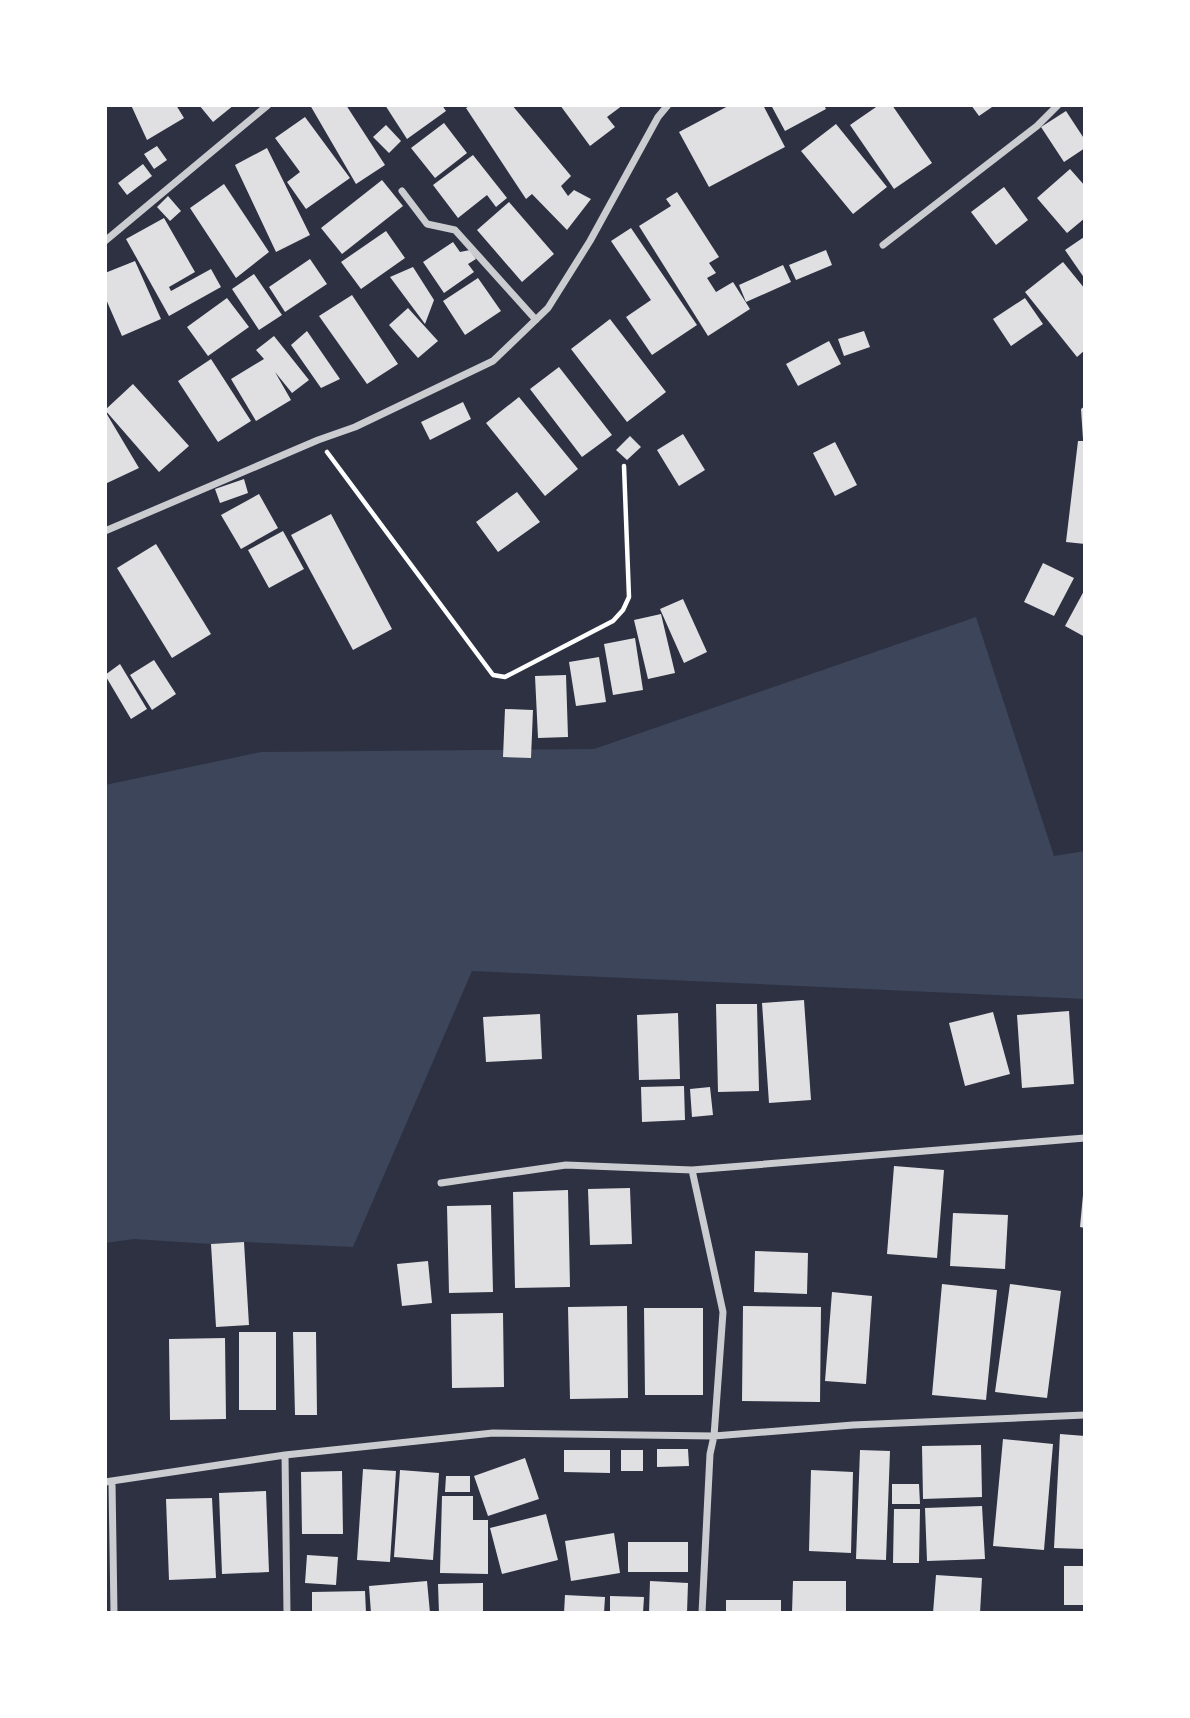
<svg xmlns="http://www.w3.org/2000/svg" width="1190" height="1718" viewBox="0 0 1190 1718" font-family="'Roboto Condensed',sans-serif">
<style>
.green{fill:#3c4559}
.building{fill:#e0e0e3}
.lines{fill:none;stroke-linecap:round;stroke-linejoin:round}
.path{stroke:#fff;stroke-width:4.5}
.minor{stroke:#caccd0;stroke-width:7}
</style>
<rect width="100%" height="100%" fill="#2d3142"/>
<!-- green -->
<path class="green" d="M976,617L1054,856L1085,851V999L472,971L353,1247L245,1242L211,1244L134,1239L105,1243V785L261,752L594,749Z"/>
<!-- building -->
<path class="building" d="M131,105H176L184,118L147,140Z
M199,105H234L213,122Z
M310,105H346L385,165L356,184Z
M385,105H442L446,111L407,139Z
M471,105H512L571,176L561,186L568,196L574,190L591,199L567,230L532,194L526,199L466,108Z
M560,105H623L607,117L615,127L590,146Z
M730,105H763L785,147L709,187L679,132Z
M771,105H824L826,109L785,131Z
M879,105H892L932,163L894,189L850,125Z
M971,105H995L979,116Z
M1066,111L1085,140V148L1064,162L1041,127Z
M305,117L350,178L306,209L287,182L300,172L275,138Z
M444,123L467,153L435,178L411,148Z
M836,124L887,187L853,214L801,151Z
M386,125L401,141L389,153L373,137Z
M157,146L167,160L154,169L144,154Z
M267,148L310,235L276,252L235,165Z
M473,155L507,198L496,207L487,195L458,218L433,185Z
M143,164L152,176L127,195L118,183Z
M1070,169L1085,186V218L1067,233L1037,198Z
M382,180L403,206L342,254L321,228Z
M224,184L269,252L236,278L190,208Z
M1004,187L1028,220L996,245L971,212Z
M677,192L719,257L709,263L716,273L707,278L716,292L733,282L750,309L708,336L639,226L671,206L666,199Z
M168,196L181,211L170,221L157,207Z
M509,202L554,254L522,282L477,230Z
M164,218L195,272L169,287L171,291L211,269L221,287L169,316L126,239Z
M631,228L697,325L652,355L626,317L651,300L611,241Z
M386,231L405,258L361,289L341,262Z
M1084,237L1085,239V279L1065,250Z
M453,242L460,252L470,250L476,259L468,264L474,272L444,293L423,262Z
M826,250L832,265L796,280L789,265Z
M310,259L327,284L285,312L269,287Z
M135,261L161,319L122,336L105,297V273Z
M1063,262L1085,289V350L1077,357L1025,292Z
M783,265L791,282L746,302L739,285Z
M413,267L434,300L425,324L390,277Z
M254,274L282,315L259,330L232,289Z
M478,278L501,311L465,335L443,301Z
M352,295L398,364L367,384L319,316Z
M227,298L249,327L208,356L187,327Z
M1025,298L1043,324L1011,346L993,319Z
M408,308L438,341L418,358L389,325Z
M610,319L666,392L627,422L571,349Z
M307,331L340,379L321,388L291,345Z
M864,331L870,347L844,356L838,339Z
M274,336L309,380L292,393L275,372L291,400L256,421L231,379L264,359L256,350Z
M829,341L841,364L798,386L786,364Z
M211,359L251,421L218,442L178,381Z
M559,367L612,435L582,457L530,389Z
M133,384L189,446L159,472L105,410Z
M519,397L578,469L545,496L486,423Z
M463,402L471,419L430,440L421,422Z
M1085,406V439H1083L1081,409Z
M105,411L139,468L105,484Z
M683,434L705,470L679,486L657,450Z
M630,436L641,447L627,460L616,450Z
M1078,441H1085V544L1066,542Z
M835,442L857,485L835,496L813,453Z
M244,479L248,493L220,503L215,489Z
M517,492L540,522L498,552L476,522Z
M259,494L278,528L241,549L221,515Z
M331,514L392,629L353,650L291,535Z
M283,531L304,569L269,588L248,550Z
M156,544L211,634L172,658L117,568Z
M1043,563L1074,578L1054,616L1024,602Z
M1085,589V637L1065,626Z
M683,599L707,652L684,663L660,609Z
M661,614L675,673L648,679L634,620Z
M635,638L643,690L613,695L604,644Z
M599,657L606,702L576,706L569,662Z
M154,660L176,694L152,710L130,675Z
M120,664L147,709L131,719L105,675Z
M566,675L568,737L538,738L535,676Z
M505,709L533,710L531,758L503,757Z
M804,1000L811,1100L769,1103L762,1003Z
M716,1004H757L759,1091L718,1092Z
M1069,1011L1074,1084L1022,1088L1017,1015Z
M993,1012L1010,1074L965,1086L949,1023Z
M678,1013L680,1079L639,1080L637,1015Z
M540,1014L542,1059L486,1062L483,1017Z
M684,1086L685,1120L642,1122L641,1087Z
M710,1087L713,1115L692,1117L690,1089Z
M894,1166L944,1170L937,1258L887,1254Z
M630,1188L632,1244L590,1245L588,1189Z
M568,1190L570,1287L515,1288L513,1192Z
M1083,1195H1085V1228L1080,1227Z
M491,1205L493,1292L449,1293L447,1206Z
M953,1213L1008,1215L1005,1269L950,1266Z
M244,1242L249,1325L216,1327L211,1244Z
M755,1251L808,1253L807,1294L754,1292Z
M428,1261L432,1303L402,1306L397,1264Z
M942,1284L997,1290L986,1400L932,1395Z
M1010,1284L1061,1291L1047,1398L995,1392Z
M832,1292L872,1296L866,1384L825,1381Z
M627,1306L628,1398L570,1399L568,1307Z
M743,1306L821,1307L820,1402L742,1401Z
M644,1308H703V1395H645Z
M503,1313L504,1387L452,1388L451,1314Z
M239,1332H276V1410H239Z
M293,1332H316L317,1415H295Z
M225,1338L226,1419L170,1420L169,1339Z
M1060,1434L1085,1436V1549L1054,1548Z
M1003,1439L1053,1444L1044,1550L993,1546Z
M981,1445L982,1497L923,1499L922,1446Z
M657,1449H688L689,1466L657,1467Z
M564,1450H610V1473L564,1472Z
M621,1450H643V1471H621Z
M860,1450L890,1451L886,1560L856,1559Z
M525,1458L539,1499L488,1516L474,1476Z
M363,1469L396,1471L390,1562L357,1560Z
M400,1470L439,1473L433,1560L394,1557Z
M811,1470L853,1472L851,1553L809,1551Z
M342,1471L343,1534H302L301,1472Z
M446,1476H470V1492H445Z
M892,1484H919L920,1504H892Z
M266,1491L269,1572L222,1574L219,1493Z
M442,1496H473V1520H488V1574L440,1573Z
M212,1498L216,1578L169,1580L166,1499Z
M982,1506L985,1559L927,1561L925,1508Z
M894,1509H920L919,1563H893Z
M546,1514L558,1560L502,1574L490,1528Z
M614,1533L620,1573L571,1581L565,1541Z
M628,1542H688V1572H628Z
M307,1555L338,1557L336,1585L305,1583Z
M1064,1566H1085V1605H1064Z
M936,1575L982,1578L980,1613H933Z
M427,1581L430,1613H371L369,1586Z
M650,1581L688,1583L687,1613H649Z
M793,1581H846V1613H792Z
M483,1583V1613H439L438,1584Z
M365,1591L366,1613H312V1592Z
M565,1595L605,1597L604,1613H564Z
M610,1596L644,1597L643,1613H610Z
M726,1600H781V1613H726Z"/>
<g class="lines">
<!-- path -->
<path class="path" d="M327,452L493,675L505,677L613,621L623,610L629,597L624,466"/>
<!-- minor -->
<path class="minor" d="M402,191L427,224L455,230L536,320
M105,241L268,105
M883,245L1037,126L1058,105
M105,531L318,440L355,427L493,361L548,308L590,241L658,117L668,105
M692,1170L723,1312L714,1436L710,1454L702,1613
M441,1183L566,1165L692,1170L1085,1138
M285,1455L287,1613
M105,1482L285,1455L493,1433L714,1436L853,1425L1085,1415
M112,1482L114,1613"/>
</g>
<!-- border -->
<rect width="1190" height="1718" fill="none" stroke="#ffffff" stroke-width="214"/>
</svg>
